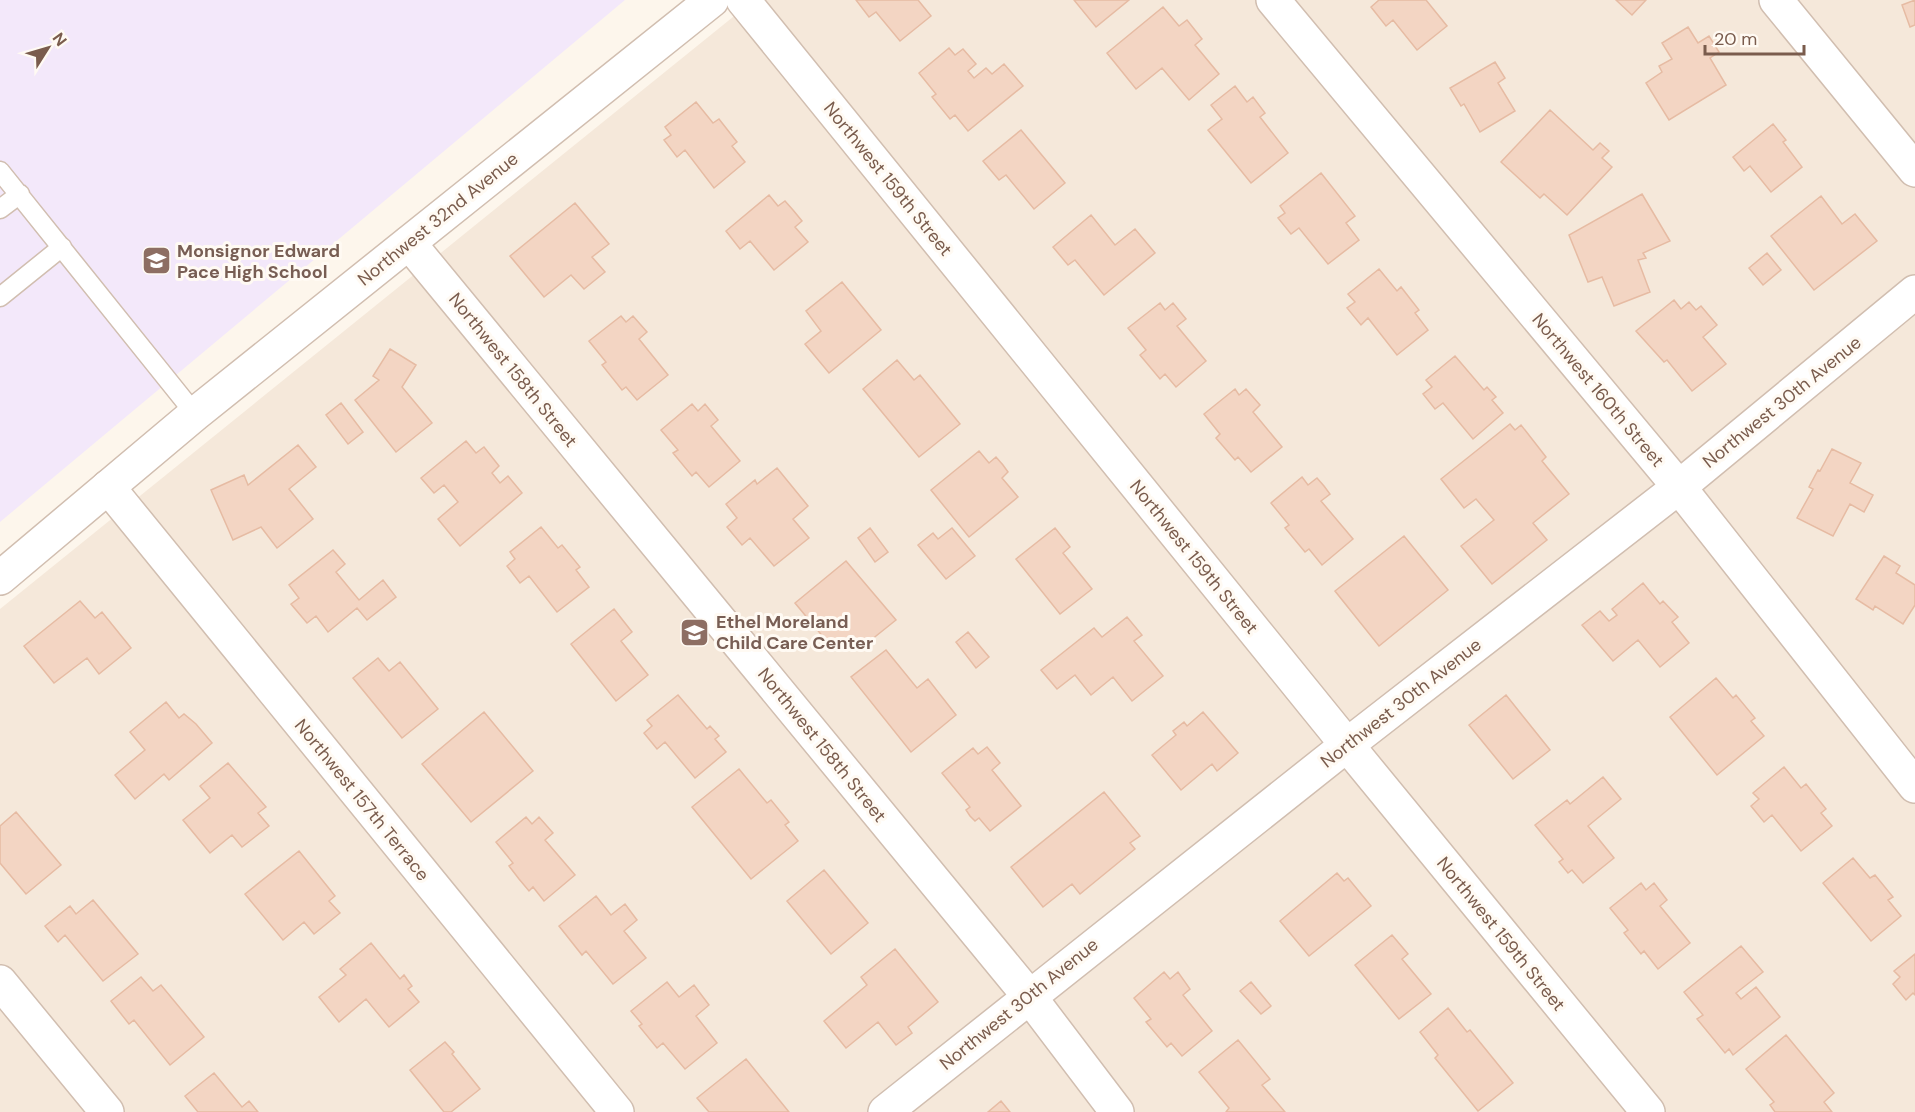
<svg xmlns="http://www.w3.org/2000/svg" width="1915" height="1112" viewBox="0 0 1915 1112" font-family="'DM Sans',sans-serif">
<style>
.residential{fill:#f5e8da}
.education{fill:#f3e8fa}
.building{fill:#f3d5c3;stroke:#e6bba3;stroke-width:1.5}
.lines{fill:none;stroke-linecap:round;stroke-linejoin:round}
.service-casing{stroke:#d1beb0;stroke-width:21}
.minor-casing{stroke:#d1beb0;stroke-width:36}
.tertiary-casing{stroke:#d1beb0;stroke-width:36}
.service{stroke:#fff;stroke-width:18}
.minor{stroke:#fff;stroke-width:33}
.tertiary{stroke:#fff;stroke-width:33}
.labels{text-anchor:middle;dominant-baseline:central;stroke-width:6;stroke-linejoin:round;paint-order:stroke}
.street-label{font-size:18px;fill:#7a5c4d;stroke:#fffaf3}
.education-label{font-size:18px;font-weight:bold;fill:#785e54;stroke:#fffaf3;text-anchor:start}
</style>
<rect width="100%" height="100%" fill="#fdf6ec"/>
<!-- residential -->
<path class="residential" d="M754,0H1915V1112H0V609Z"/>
<!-- education -->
<path class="education" d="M0,0H625L0,522Z"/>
<!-- building -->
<path class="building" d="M856,0H918L931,16L900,41L876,12L869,17Z
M1074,0H1129L1096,27Z
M1379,0H1426L1447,26L1417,50L1393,20L1386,26L1371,7Z
M1616,0H1646L1632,15Z
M1915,0V25L1910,27L1902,5Z
M1163,7L1179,26L1187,20L1202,39L1195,45L1219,74L1189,100L1162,68L1136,89L1107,53Z
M1688,27L1698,43L1709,36L1719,52L1710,58L1726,85L1669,120L1646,83L1662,72L1659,66L1672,59L1662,43Z
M949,48L955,55L963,49L976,64L968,71L974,78L986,68L992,74L1004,64L1023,86L968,131L955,115L950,119L932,97L936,94L919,73Z
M1495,62L1505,78L1498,83L1515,111L1480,132L1464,104L1461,106L1450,88Z
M1235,86L1247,102L1253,97L1265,113L1260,117L1288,153L1251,183L1208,130L1222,119L1211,105Z
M696,102L713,123L719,119L737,142L732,146L745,162L714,188L685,150L677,157L664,140L671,135L665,127Z
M1550,110L1593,150L1600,143L1609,151L1602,158L1612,167L1567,215L1544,194L1540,198L1501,162Z
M1773,124L1786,140L1783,142L1802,167L1771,192L1750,166L1744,171L1733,157Z
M1021,130L1065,183L1034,209L1006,175L999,180L983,161Z
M1321,173L1355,216L1346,223L1359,240L1328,264L1299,228L1291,234L1278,218L1285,213L1280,206Z
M1642,194L1670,241L1643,253L1646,258L1638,260L1650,292L1614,306L1602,277L1588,282L1569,235Z
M769,195L778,206L785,201L793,210L802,221L795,227L808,242L774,270L750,241L740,249L726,231Z
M1821,196L1842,224L1855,214L1877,241L1814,290L1771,236Z
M575,203L609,244L592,257L605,272L584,289L571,275L544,297L510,256Z
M1091,215L1115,245L1135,229L1155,253L1104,295L1075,260L1068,265L1053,247Z
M1767,253L1781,270L1763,285L1749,268Z
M1379,269L1397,291L1401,287L1419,310L1415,313L1428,330L1397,355L1368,318L1361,325L1347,308L1355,302L1348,294Z
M842,282L881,330L829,373L805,344L821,331L806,311Z
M1674,300L1681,309L1689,302L1696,310L1701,306L1717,325L1703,337L1726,364L1692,391L1667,360L1664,362L1636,331Z
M1160,303L1165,310L1173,303L1186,319L1177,326L1206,361L1176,387L1165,374L1160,379L1140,355L1146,350L1128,328Z
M621,316L626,322L633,316L647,332L639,339L668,375L637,400L626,387L622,390L602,365L606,362L589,341Z
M390,349L416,365L402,387L432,423L396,452L355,400L379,380L373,376Z
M1455,356L1484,390L1487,387L1496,397L1492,400L1503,413L1473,439L1443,403L1435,409L1423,394L1432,387L1426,380Z
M897,360L914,380L920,375L960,424L919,457L863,389Z
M1235,389L1239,395L1246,389L1260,405L1253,412L1282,447L1251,472L1238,457L1235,460L1216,438L1220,434L1204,414Z
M341,403L363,432L348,444L326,415Z
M692,404L698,411L705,404L718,420L711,426L740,461L709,487L696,472L692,476L673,453L678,450L661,430Z
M1510,424L1515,430L1521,425L1546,457L1542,461L1569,494L1533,523L1547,540L1492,584L1461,546L1494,520L1476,499L1464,508L1441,479Z
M466,441L476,453L484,447L499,466L492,473L500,483L508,476L522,493L460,546L438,519L458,502L444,485L434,493L421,478Z
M298,445L316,467L289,489L313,519L277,548L261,527L233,540L211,490L244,475L248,485Z
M1832,449L1861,463L1850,483L1873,495L1864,512L1850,504L1833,536L1797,518L1813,489L1809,487L1818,470L1820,471Z
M979,451L989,463L996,457L1003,465L1008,472L1002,478L1018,497L969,537L931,490Z
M777,468L808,506L793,519L809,538L774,566L750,538L742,545L727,527L737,518L726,504L755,480L757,484Z
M1302,477L1308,485L1317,478L1324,486L1330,494L1321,501L1353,539L1322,565L1309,549L1305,552L1285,528L1289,525L1271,503Z
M541,527L558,548L562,545L580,567L576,570L589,587L557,612L529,576L520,583L507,566L515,559L510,552Z
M870,528L888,552L875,562L858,538Z
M952,528L975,556L946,579L918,545L933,533L938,539Z
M1055,528L1070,547L1063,553L1092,589L1060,614L1016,559Z
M1404,536L1448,590L1379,646L1335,591Z
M333,550L345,564L336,572L359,600L383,580L396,597L367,620L357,608L328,632L316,616L307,623L291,604L299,598L289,585Z
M1884,556L1900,566L1896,573L1915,585V605L1903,624L1875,606L1873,610L1856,599Z
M846,561L896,620L861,648L851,636L834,650L795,603Z
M1643,583L1660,604L1663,601L1678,617L1672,622L1689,643L1660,667L1638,640L1613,661L1582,625L1600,611L1609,621L1617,615L1612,609Z
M80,601L95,618L102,612L131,648L99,674L87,658L54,683L24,646Z
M614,609L632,632L621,641L648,675L616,701L571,644Z
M1127,617L1142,635L1134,641L1163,676L1132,701L1113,677L1091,695L1075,675L1057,689L1041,670L1094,628L1102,637Z
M968,632L989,657L976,668L956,642Z
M886,650L917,688L928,679L956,715L911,752L851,677Z
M378,658L389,671L400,662L438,709L402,738L353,678Z
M1716,678L1733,698L1736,695L1755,718L1751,721L1764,736L1717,775L1670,717Z
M678,695L707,729L710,726L719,736L715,739L726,752L695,778L665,742L657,749L644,733L652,726L647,720Z
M1506,695L1550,750L1513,779L1469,725Z
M166,702L179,718L184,714L196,724L212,743L169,780L164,774L135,799L115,775L145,750L130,732Z
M484,712L533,771L471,822L422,764Z
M1203,712L1238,753L1217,771L1212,764L1181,790L1152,755L1176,735L1173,731L1184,722L1187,726Z
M987,747L1000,763L992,770L1021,806L990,831L979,818L975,821L970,816L966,810L970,807L942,773L973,748L978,754Z
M228,763L266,807L258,813L269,826L242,847L232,835L210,853L183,820L210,798L200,786Z
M1784,767L1801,788L1806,784L1826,809L1821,813L1832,826L1801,851L1772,815L1764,822L1751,806L1759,799L1753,793Z
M739,769L767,803L771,800L789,822L785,825L798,841L751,879L692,807Z
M1603,777L1621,799L1588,826L1614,858L1583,883L1572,870L1568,873L1559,862L1563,859L1535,825L1567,800L1570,804Z
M1104,792L1140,836L1130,843L1135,849L1080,894L1072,884L1043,907L1011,867Z
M16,812L61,865L26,894L0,863V826Z
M526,817L532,824L539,817L553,833L545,840L575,875L544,901L533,887L529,891L519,879L509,866L513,863L496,842Z
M299,851L335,896L329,901L340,913L314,934L304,922L283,940L245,894Z
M1853,858L1870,878L1875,875L1893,897L1888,900L1901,916L1871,941L1823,883Z
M824,870L868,923L831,954L787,901Z
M1337,873L1344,881L1348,878L1371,906L1309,956L1280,921Z
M1641,883L1646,890L1654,883L1667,900L1660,906L1690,943L1658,969L1644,951L1641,954L1624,933L1628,930L1610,908Z
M596,896L611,915L625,904L637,920L624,931L646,958L613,984L586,951L582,955L559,926Z
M93,900L138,954L103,981L65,935L58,942L45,926L70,906L76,914Z
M1392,935L1408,954L1402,959L1431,994L1399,1019L1355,965Z
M371,943L400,979L404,975L412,986L408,989L419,1002L389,1027L366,999L339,1022L319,997L346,975L340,969Z
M1741,946L1763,972L1736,993L1741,999L1756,987L1780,1017L1733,1055L1729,1049L1725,1053L1697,1019L1703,1015L1684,992Z
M895,949L938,1002L908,1027L912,1033L896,1045L878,1022L846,1048L824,1021L867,985L861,977Z
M1915,954V995L1913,993L1906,1000L1893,984L1900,977L1894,971Z
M1164,972L1170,979L1178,972L1190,989L1183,995L1212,1031L1182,1056L1171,1043L1167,1047L1146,1022L1151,1019L1134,998Z
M141,977L153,991L161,985L204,1037L170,1065L134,1020L129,1024L111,1001Z
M667,982L679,997L694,985L709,1005L696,1016L717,1043L685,1069L663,1043L657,1048L639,1026L642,1024L631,1011Z
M1251,982L1271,1006L1261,1014L1240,991Z
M1448,1008L1467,1032L1470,1030L1513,1083L1478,1111L1435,1058L1438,1055L1420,1032Z
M1786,1035L1834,1093L1824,1102L1832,1112H1775L1770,1105L1774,1102L1746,1069Z
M1238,1040L1270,1079L1262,1085L1285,1112H1226L1229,1108L1199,1072Z
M445,1042L454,1052L452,1054L480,1089L451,1112H444L410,1070Z
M746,1059L789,1112H709L697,1098Z
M214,1073L242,1107L249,1101L258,1112H198L185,1096Z
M1001,1101L1010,1112H988Z"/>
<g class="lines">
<defs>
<path id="service" d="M0,171L195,414
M0,209L20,194
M0,297L62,247"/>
<path id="minor" d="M743,0L1347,745L1648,1112
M1273,0L1679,487L1915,786
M1776,0L1915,170
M409,243L1029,996L1117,1112
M108,487L617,1112
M0,982L107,1112
M885,1112L1347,745L1679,487L1915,292"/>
<path id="tertiary" d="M0,578L195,414L712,0"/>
</defs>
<!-- service casing -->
<use href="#service" class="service-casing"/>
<!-- minor casing -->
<use href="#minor" class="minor-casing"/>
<!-- tertiary casing -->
<use href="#tertiary" class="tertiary-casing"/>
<!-- service -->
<use href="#service" class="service"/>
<!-- minor -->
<use href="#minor" class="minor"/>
<!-- tertiary -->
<use href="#tertiary" class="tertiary"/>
</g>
<!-- icons -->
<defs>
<symbol id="school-square" viewBox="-11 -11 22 22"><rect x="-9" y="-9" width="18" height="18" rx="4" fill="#8d6e63" stroke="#fffaf3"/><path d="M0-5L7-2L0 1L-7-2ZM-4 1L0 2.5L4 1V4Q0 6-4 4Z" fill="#fff"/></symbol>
</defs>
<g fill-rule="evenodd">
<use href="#school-square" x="140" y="244" width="33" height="33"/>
<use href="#school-square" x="678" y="616" width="33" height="33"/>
</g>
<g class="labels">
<!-- street labels -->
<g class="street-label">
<text transform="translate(888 179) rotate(51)">Northwest 159th Street</text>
<text transform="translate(438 219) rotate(-39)">Northwest 32nd Avenue</text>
<text transform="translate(513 370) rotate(51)">Northwest 158th Street</text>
<text transform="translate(1598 390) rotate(50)">Northwest 160th Street</text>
<text transform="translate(1782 402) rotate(-39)">Northwest 30th Avenue</text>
<text transform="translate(1194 557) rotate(51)">Northwest 159th Street</text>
<text transform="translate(1401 703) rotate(-38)">Northwest 30th Avenue</text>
<text transform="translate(822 745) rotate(51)">Northwest 158th Street</text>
<text transform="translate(362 800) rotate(51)">Northwest 157th Terrace</text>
<text transform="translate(1501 934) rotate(51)">Northwest 159th Street</text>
<text transform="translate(1019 1004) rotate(-39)">Northwest 30th Avenue</text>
</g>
<!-- education labels -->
<g class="education-label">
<text x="177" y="251">Monsignor Edward<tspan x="177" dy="21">Pace High School</tspan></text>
<text x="716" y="622">Ethel Moreland<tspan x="716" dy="21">Child Care Center</tspan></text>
</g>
</g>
<!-- north arrow -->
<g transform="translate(48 48) rotate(53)" stroke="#fffaf3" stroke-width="4.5" paint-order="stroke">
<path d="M0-4.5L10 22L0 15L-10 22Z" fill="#7a5c4d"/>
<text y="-9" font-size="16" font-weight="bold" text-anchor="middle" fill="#7a5c4d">N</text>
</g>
<!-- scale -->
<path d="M1705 45v9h99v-9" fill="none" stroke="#7a5c4d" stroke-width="3"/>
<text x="1714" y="45" font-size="18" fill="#7a5c4d" stroke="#fffaf3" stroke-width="4.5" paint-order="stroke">20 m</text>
</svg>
